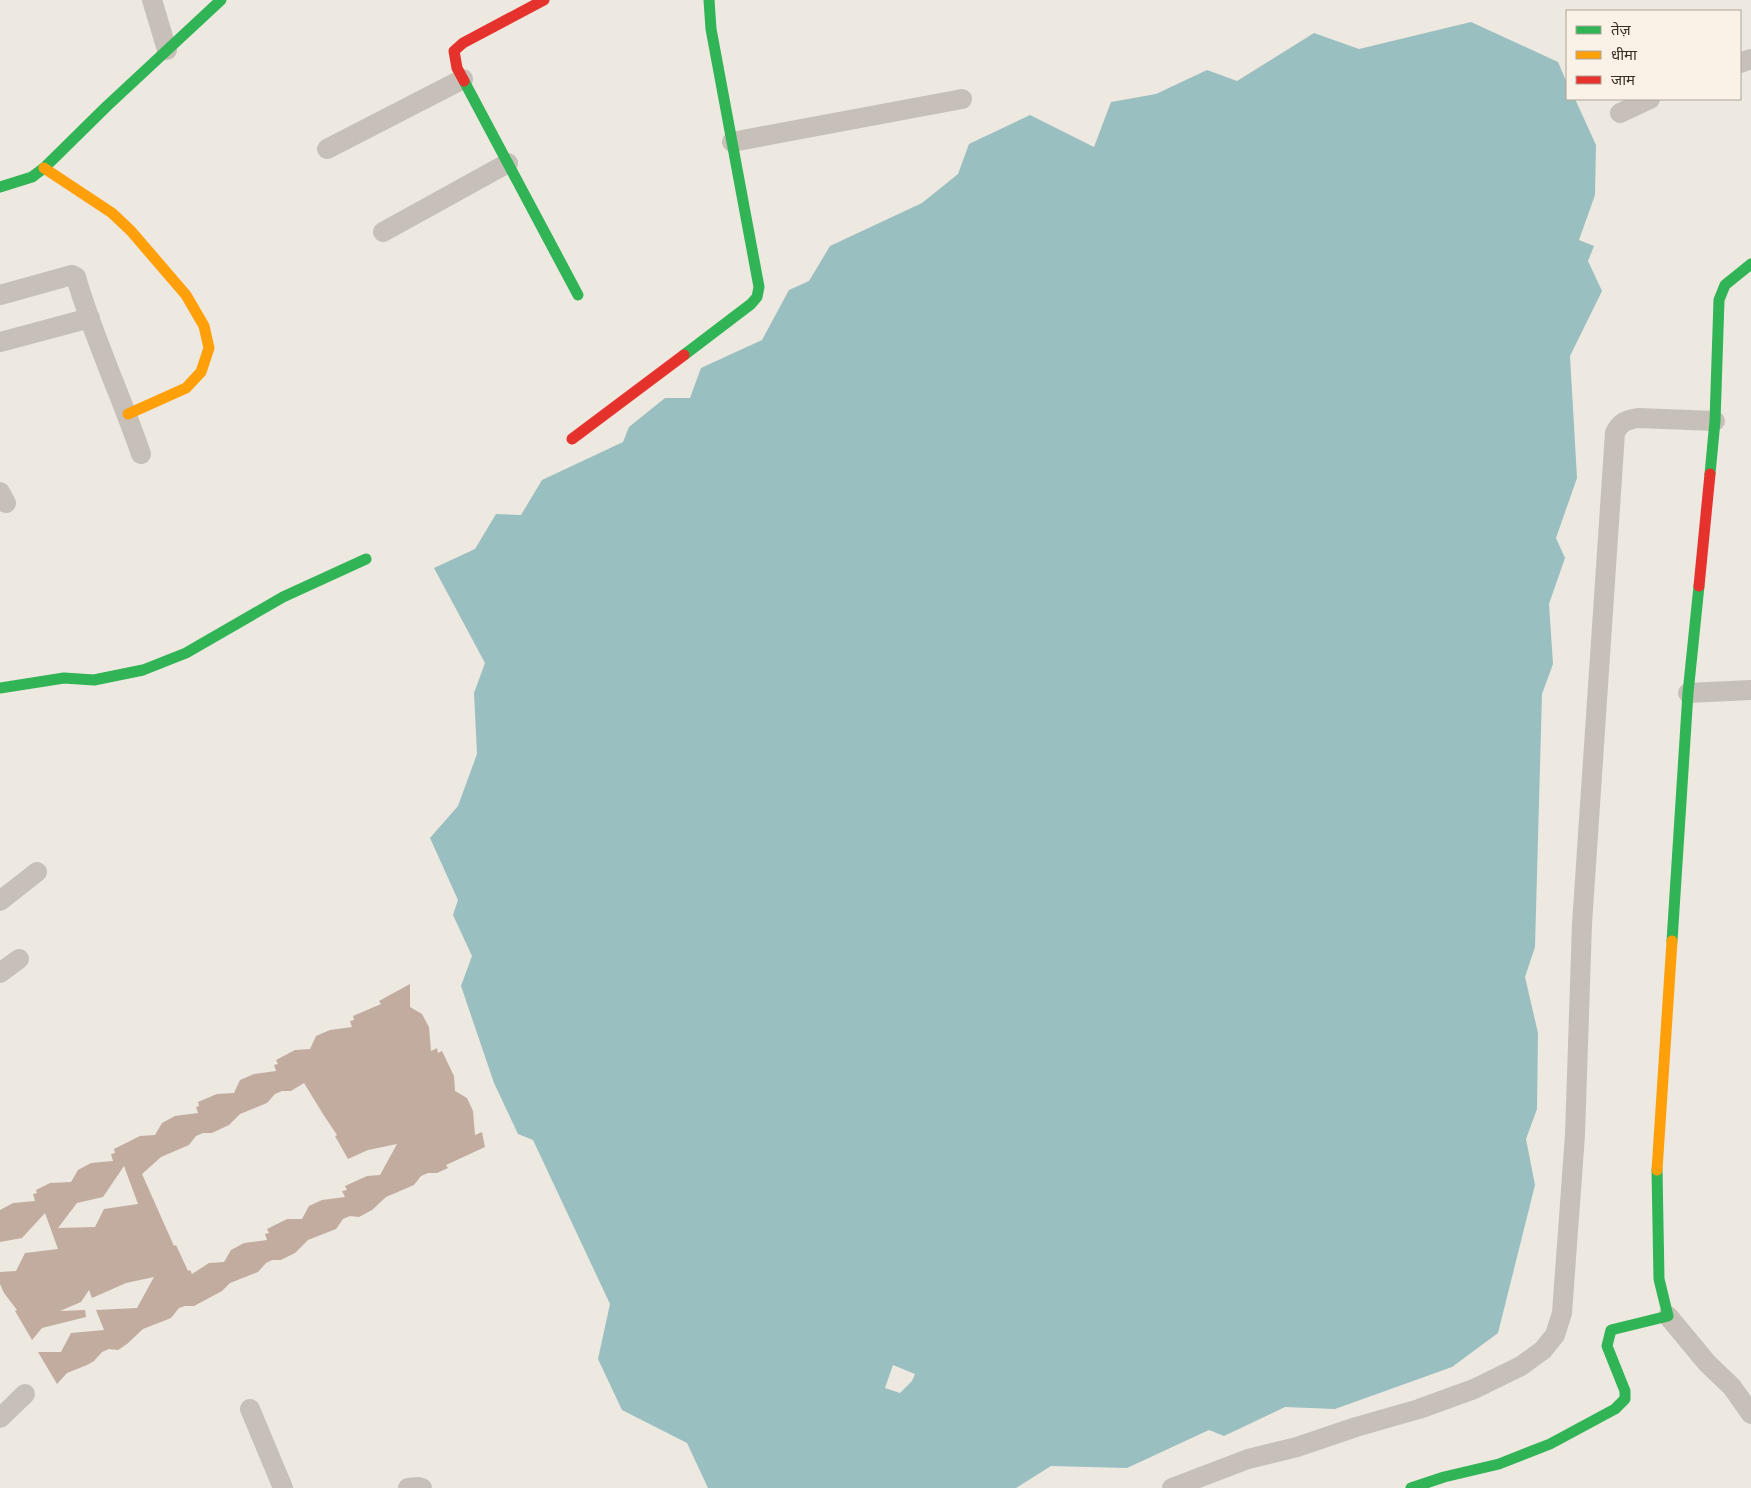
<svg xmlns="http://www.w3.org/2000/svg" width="1751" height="1488" viewBox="0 0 1751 1488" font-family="Montserrat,'Noto Sans Devanagari',sans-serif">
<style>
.water{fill:#9abfc0;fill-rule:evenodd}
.building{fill:#c2aca0;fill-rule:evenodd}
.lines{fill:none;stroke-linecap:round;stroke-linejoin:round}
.street{stroke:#c6c0b9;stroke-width:20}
.fast{stroke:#30b455;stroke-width:11}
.slow{stroke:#ff9f0a;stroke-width:11}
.jam{stroke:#e5322d;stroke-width:11}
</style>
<rect width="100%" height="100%" fill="#ede8e0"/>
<!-- water -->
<path class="water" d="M1471,22L1558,62L1567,83V99H1575L1596,145L1595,195L1579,240L1594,246L1588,261L1602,291L1570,356L1577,478L1556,538L1565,558L1549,604L1553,664L1542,694L1535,947L1525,977L1538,1033L1537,1109L1526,1139L1535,1185L1498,1333L1452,1367L1335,1409L1285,1407L1224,1436L1209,1430L1127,1468L1051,1466L1016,1488H708L687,1443L622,1410L598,1359L610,1304L533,1140L518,1134L494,1083L461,986L472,956L453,915L458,900L430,838L458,806L477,754L474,693L485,663L434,568L475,549L496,514L521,515L542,480L623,442L629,427L665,398H690L701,368L762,340L789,290L809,281L830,246L922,203L958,174L969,144L1030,115L1094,147L1111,102L1156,94L1207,70L1237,81L1314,33L1359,49ZM893,1365L915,1374L912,1381L900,1393L885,1388Z"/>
<!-- building -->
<path class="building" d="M410,984V1007L422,1014L429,1027L431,1051L437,1048L438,1053L442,1051L454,1076L455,1091L467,1098L473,1111L475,1135L482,1132L485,1147L446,1165L448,1168L437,1173H428L421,1176L414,1185L386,1197L372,1210L359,1217L350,1216L343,1219L336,1229L308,1240L295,1253L281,1260H272L266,1263L258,1272L230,1283L222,1291L194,1306H185L179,1308L171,1318L143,1329L127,1344L118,1350L109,1349L102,1352L94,1361L87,1365L67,1373L57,1384L38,1352H61L71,1333L104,1330L96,1310L137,1308L154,1277L126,1283L92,1298L89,1290L81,1302L60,1311L85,1310L86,1317L42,1328L32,1340L15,1311L17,1310L4,1293L0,1284V1272L16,1271L25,1253L58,1249L45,1213L22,1238L0,1242V1210L13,1203L35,1201L33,1194L37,1193L36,1190L50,1183L71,1182L78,1170L91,1163L113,1161L111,1154L115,1153L114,1149L140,1136L155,1135L162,1123L175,1116L198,1113L196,1107L199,1106L198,1102L217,1094L234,1093L240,1080L254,1074L276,1071L274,1065L278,1064L276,1060L295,1050L310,1049L316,1036L330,1030L352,1027L350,1021L354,1020L353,1016L381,1004L379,1001ZM304,1083L323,1114L337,1135L335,1136L348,1159L368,1150L397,1144L380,1175L367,1176L345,1186L347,1190L342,1191L345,1197L322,1200L309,1206L302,1219H287L267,1229L269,1233L265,1234L267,1240L244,1243L231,1250L224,1262L209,1263L192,1274L190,1270L188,1271L176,1245L174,1246L142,1174L161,1157L189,1145L196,1136L203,1133H212L229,1125L240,1114L267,1103L275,1094L282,1091H291ZM124,1166L138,1204L104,1209L95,1227L58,1228L77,1203L103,1197Z"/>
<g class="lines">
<!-- street -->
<path class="street" d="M152,0L167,50
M1740,63L1751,59
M1620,113L1650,99
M732,142L962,99
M327,149L463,79
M383,232L508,163
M0,295L72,275L76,277C93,337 121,395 141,454
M0,342L90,318
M0,492L6,503
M1688,693L1751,690
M0,901L37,872
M0,973L19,959
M1668,1316L1707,1363L1732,1387L1751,1414
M250,1409L283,1488
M0,1418L25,1394
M408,1488L418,1487L422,1488
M1172,1488L1248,1459L1297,1447L1356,1427L1419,1409L1474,1389L1521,1366L1543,1350L1555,1335L1562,1313L1575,1135L1582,924L1615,433C1620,422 1626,420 1638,418L1715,421"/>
<!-- fast -->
<path class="fast" d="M464,81L578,295
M0,187L32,177L44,168L107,106L221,0
M684,355L751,304L757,297L759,287L711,29L709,0
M1710,474L1715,421L1719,300L1725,285L1751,264
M0,688L64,678L94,680L143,670L186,653L283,597L366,559
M1672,941L1688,693L1699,586
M1411,1488L1444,1477L1499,1464L1550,1444L1615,1409L1625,1399V1391L1607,1346L1611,1330L1668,1316L1659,1279L1657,1170"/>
<!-- slow -->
<path class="slow" d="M44,168L112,213L131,231L186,295L204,326L209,348L201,372L186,388L128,414
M1657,1170L1672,941"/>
<!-- jam -->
<path class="jam" d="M464,81L457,68L454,51L463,43L544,0
M572,439L684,355
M1699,586L1710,474"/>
</g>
<!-- legend -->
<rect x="1566" y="10" width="175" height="90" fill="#fbf2e7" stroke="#ada39a"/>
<rect x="1576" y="26" width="25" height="8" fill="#30b455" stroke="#ada39a"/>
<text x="1611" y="35" font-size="15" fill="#382d27">तेज़</text>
<rect x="1576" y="51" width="25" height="8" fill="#ff9f0a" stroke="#ada39a"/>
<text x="1611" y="60" font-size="15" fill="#382d27">धीमा</text>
<rect x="1576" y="76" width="25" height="8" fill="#e5322d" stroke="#ada39a"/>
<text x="1611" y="85" font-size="15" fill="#382d27">जाम</text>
</svg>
